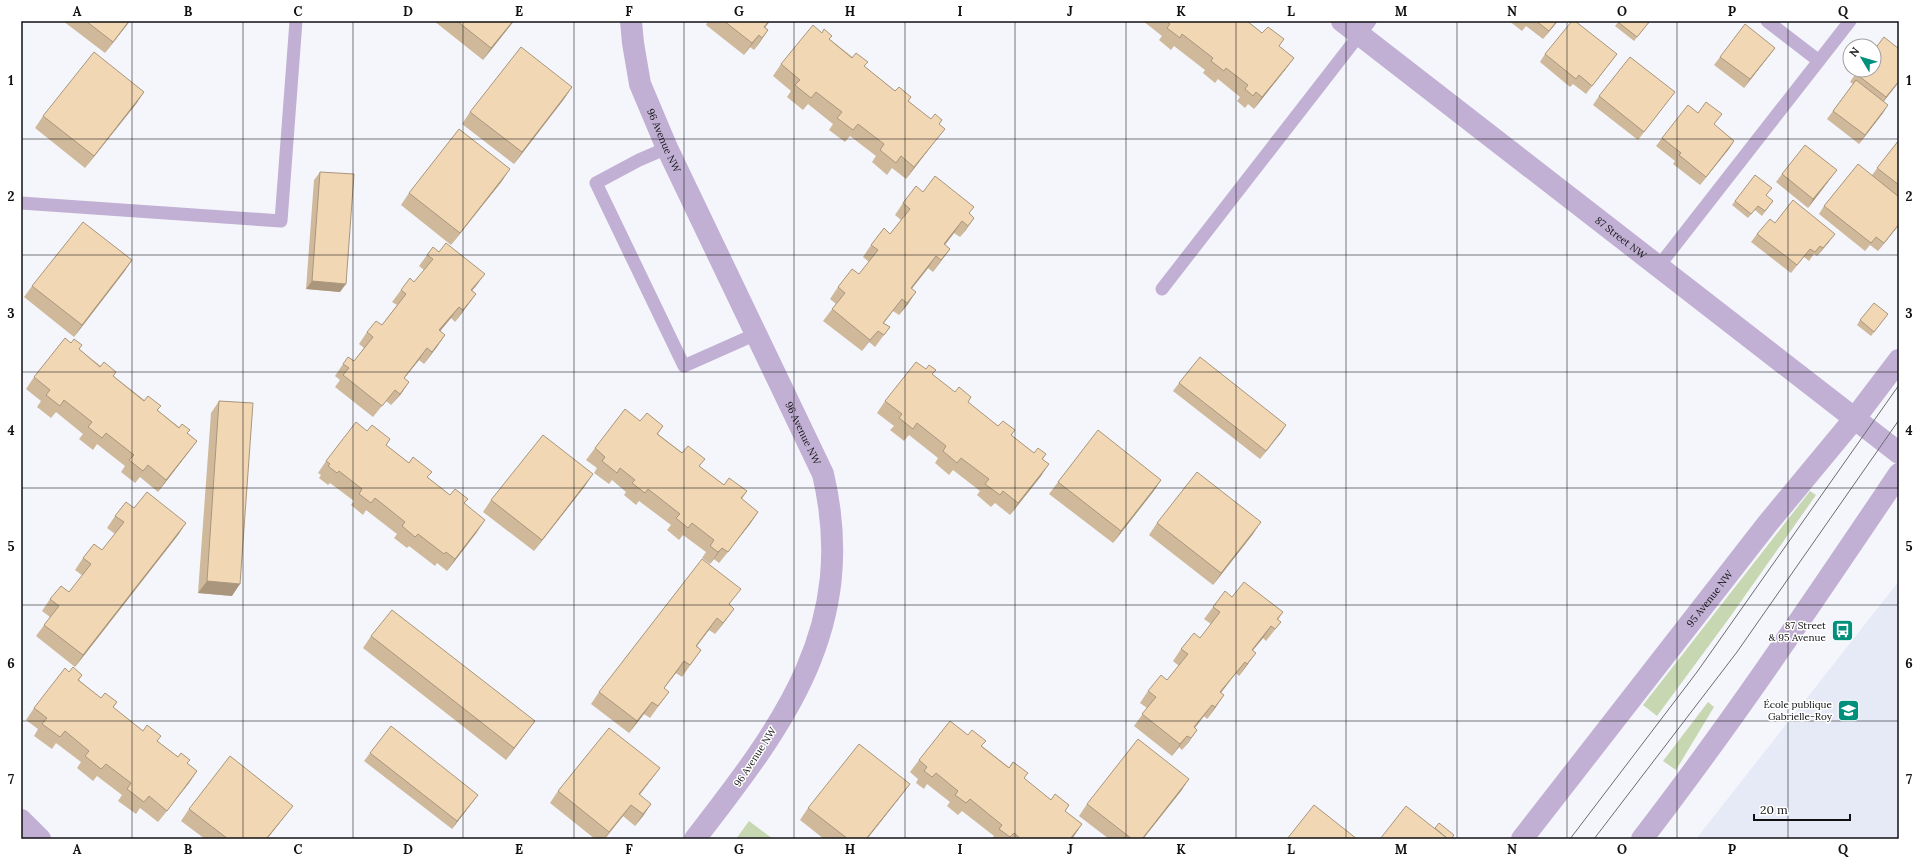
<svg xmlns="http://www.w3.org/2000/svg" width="1920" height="860" viewBox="0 0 1920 860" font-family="Lora,serif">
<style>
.built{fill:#e6eaf7}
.green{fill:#c6d7b2}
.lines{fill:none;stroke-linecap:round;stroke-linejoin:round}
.service{stroke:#c1b0d3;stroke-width:13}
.minor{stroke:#c1b0d3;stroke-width:22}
.tertiary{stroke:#c1b0d3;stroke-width:22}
.tram{stroke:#6b6c6f;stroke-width:1}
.wall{fill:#cfb99a}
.shaded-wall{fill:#a9967d}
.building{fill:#f1d7b3;stroke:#a9967d}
.grid{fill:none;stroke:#111113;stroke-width:1;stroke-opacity:0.55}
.labels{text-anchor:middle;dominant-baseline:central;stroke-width:3;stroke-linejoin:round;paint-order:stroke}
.street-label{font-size:10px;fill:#111113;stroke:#fff}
.poi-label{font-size:10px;fill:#111113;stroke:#fff;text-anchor:end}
.neatline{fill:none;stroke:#111113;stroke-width:1.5}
.grid-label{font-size:13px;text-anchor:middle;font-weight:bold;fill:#111113}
</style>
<rect width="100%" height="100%" fill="#f4f6fc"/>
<!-- built -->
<path class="built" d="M1899,581V839H1696Z"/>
<!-- green -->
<path class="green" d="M1810,491L1816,495L1730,617L1657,716L1643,705Z
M1708,702L1714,707L1676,770L1663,761Z
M749,821L773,839H736Z"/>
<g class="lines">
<!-- service -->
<path class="service" d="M1767,21L1819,61
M667,148L639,160L596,183L684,366L756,334
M21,203L281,221L296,21
M1658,267L1850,21
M1162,289L1370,21"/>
<!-- minor -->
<g class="minor">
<path id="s1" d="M631,21L633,43L640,84L667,148L823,474C859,627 784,724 695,839"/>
<path id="s2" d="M1342,21L1899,453"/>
<path d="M21,820L40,839"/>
</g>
<!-- tertiary -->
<g class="tertiary">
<path id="s3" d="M1522,839L1768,523L1855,418L1899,360"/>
<path d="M1642,839C1733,721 1816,597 1899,474"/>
</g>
<!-- tram -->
<path class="tram" d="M1570,839L1697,672L1899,385
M1594,839L1737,652L1899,420"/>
</g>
<!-- wall -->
<path class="wall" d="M63,21H130L105,53Z
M434,21H514L483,60Z
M708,21H770L765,27L768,30L760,42L754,50L750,47L744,55L706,25Z
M1143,21H1247L1294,58L1285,70L1254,109L1248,104L1245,108L1237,101L1240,97L1218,79L1215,83L1203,73L1205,70L1174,46L1171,50L1159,40L1162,36Z
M1509,21H1558L1543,39L1526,26L1522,31Z
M1619,21H1650L1634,41L1615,26Z
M822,33L931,119L939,124L945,129L936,140L906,179L892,168L887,175L872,162L876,156L850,136L845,142L829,130L833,124L808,104L803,110L787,97L791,91L773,76L781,64Z
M1775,48L1744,88L1714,65L1720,57Z
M1545,54H1617L1586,94L1573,84L1570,87L1540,62Z
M1858,70L1899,82L1884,101L1883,113L1859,144L1827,119L1853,84L1850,82Z
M572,87L564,99L514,164L462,124L470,112Z
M144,92L136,104L85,168L35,128L43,116Z
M1675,92L1638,140L1593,105L1599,96Z
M1714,124L1734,141L1700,185L1673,164L1675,161L1656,146L1662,138Z
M1899,140V225L1878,251L1870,245L1865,251L1819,214L1824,206L1872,175Z
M320,172L340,292L306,289L314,180Z
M1782,174L1831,178L1808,208L1776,182Z
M502,181L451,245L401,205L409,193Z
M923,192L969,214L974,218L960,237L954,233L945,245L950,249L933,272L928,268L912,288L908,304L899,315L893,311L884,323L890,327L875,347L869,342L862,351L823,321L836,304L830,299L838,287L859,274L869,262L863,257L871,245L890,234L901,220L895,215L903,203Z
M1766,196L1773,201L1762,216L1755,210L1748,218L1732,205L1735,201Z
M1775,223L1829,242L1817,256L1814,254L1809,261L1804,257L1791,273L1751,242L1757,234Z
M427,255L476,286L472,290L476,294L455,322L451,318L440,331L445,335L424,364L419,360L404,378L409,382L401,394L391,405L386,401L373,417L335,387L340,380L335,376L343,364L354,361L364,348L359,344L367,332L382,325L397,305L392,302L401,290L414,282L424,270L419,266Z
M132,260L124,272L74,337L24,297L32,286Z
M1888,314L1871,336L1857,325L1860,320Z
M79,349L197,441L188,453L158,492L140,477L135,483L121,472L125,466L97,444L93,450L79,439L83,434L56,412L51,418L37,407L41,401L26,389L34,377Z
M932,375L998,426L1011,435L1034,453L1046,454L1043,459L1041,476L1010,515L995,503L991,507L977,495L980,491L953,470L949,475L935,463L938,458L909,435L904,441L890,430L894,426L877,413L885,401Z
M1179,383L1286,425L1260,459L1173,391Z
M219,401L232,596L198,593L211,413Z
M640,421L663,426L658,434L724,485L747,491L742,499L758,512L750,524L719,563L714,559L710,564L702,558L706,552L683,535L679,540L667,530L671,525L639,501L636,505L624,495L626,492L612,480L609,484L594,473L597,468L586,460L595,448Z
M367,431L390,439L386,445L409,463L432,472L427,477L450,495L465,504L477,532L447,571L437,563L435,566L409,546L407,548L394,538L397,534L366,510L363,515L351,505L354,501L330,483L328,485L319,478L321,475L318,473L326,461Z
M1161,480L1153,492L1113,543L1049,494L1058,482Z
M585,486L534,551L483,512L491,500Z
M134,508L186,523L178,535L75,667L36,636L50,617L42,611L50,599L69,592L83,576L75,570L83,558L102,550L115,534L107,528L115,516Z
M1157,523L1253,534L1213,585L1149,535Z
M1232,597L1283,612L1278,620L1281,622L1266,641L1263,638L1253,650L1248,664L1239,676L1236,673L1221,693L1216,707L1207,719L1204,716L1195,728L1197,730L1182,750L1179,747L1172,756L1134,726L1147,708L1140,703L1148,691L1167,680L1179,666L1173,661L1181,649L1200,638L1211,624L1204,619L1213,607Z
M730,605L726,620L715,634L709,630L697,646L701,650L682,677L676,673L664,688L669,692L650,718L644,714L629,733L591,704L599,692Z
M371,636L535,721L526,733L506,760L363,648Z
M69,672L82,675L79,680L101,698L117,702L113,708L197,771L189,783L158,822L140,808L136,814L118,801L122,795L97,776L93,781L77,768L81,762L56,743L52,749L34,736L38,729L26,720L34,708Z
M982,746L1051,800L1069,805L1065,811L1082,824L1072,839H992L994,836L962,811L958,815L947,806L950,802L927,784L924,789L916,783L918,779L910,772L919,760Z
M370,753L478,795L452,829L364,761Z
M660,768L639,795L651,804L643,816L635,826L623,816L605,839H595L550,803L558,791Z
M1189,779L1181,791L1143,839H1109L1079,816L1087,804Z
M901,796L867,839H824L800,820L808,808Z
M189,809L284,817L267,839H205L181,821Z"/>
<!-- shaded-wall -->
<path class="shaded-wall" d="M129,21H130L105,53L113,42Z
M513,21H514L483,60L491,48Z
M769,21H770L744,55L752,43Z
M1557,21H1558L1543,39L1549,31Z
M768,30L760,42L754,50L762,38Z
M1775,48L1769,56L1744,88L1750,79Z
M1294,58L1285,70L1254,109L1262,97Z
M1899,81V82L1880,106L1886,97Z
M572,87L564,99L514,164L522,152Z
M144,92L136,104L85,168L94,156Z
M1888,105L1883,113L1859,144L1865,135Z
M945,129L936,140L906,179L914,167Z
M1734,141L1729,149L1700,185L1706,177Z
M510,169L502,181L451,245L460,233Z
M1837,170L1831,178L1808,208L1813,199Z
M974,218L966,230L960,237L968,226Z
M962,221L954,233L936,256L944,244Z
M1899,224V225L1878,251L1884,243Z
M1835,234L1829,242L1817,256L1823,248Z
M950,249L941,261L933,272L941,260Z
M936,256L928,268L903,300L911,288Z
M132,260L124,272L74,337L82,325Z
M485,274L476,286L463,301L471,290Z
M312,281L346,284L340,292L306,289Z
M916,292L908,304L899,315L907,303Z
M476,294L468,305L455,322L463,310Z
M902,299L869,342L862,351L870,340Z
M459,307L451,318L431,342L439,330Z
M445,335L437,347L424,364L432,352Z
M427,348L419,360L395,390L404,378Z
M409,382L401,394L391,405L400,394Z
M1286,425L1281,433L1260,459L1266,451Z
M197,441L188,453L158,492L166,480Z
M1049,464L1041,476L1010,515L1018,503Z
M593,474L585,486L534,551L542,540Z
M1161,480L1153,492L1113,543L1121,531Z
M758,512L750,524L719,563L728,552Z
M485,520L477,532L447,571L455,559Z
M1261,522L1253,534L1213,585L1221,573Z
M186,523L178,535L75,667L83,655Z
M722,548L714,559L710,564L718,552Z
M207,581L240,584L232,596L198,593Z
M734,609L726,620L715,634L723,623Z
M717,618L709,630L688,657L696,646Z
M1271,626L1263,638L1244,661L1252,650Z
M1256,653L1248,664L1239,676L1247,664Z
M684,661L676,673L655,700L664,688Z
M1245,662L1236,673L1212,704L1220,692Z
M1224,695L1216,707L1207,719L1215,707Z
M652,702L644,714L629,733L637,721Z
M1212,705L1204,716L1188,736L1194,727Z
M535,721L526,733L506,760L514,748Z
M1197,730L1189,742L1182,750Z
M1187,736L1179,747L1172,756L1180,744Z
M660,768L651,780L631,806L639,794Z
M197,771L189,783L158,822L167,811Z
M1189,779L1181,791L1143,839H1142Z
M910,784L901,796L867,839H866Z
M478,795L472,803L452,829L457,821Z
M651,804L643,816L635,826L643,814Z
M631,805L623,816L604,839L609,832Z
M293,806L267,839H266Z
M1082,824L1072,839H1070Z"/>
<!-- building -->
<path class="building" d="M86,21H129L113,42Z
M457,21H513L491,48Z
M724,21H769L764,27L768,30L762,38L759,35L752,43Z
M1166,21H1247L1262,33L1268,27L1284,39L1279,46L1294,58L1262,97L1256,92L1253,96L1245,89L1248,85L1226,68L1224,71L1211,61L1213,58L1182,34L1180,38L1167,28L1170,24Z
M1536,21H1557L1549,31Z
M1572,21H1575L1617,54L1592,86L1579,75L1576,79L1545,54Z
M1619,21H1650L1637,37L1618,22Z
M1745,24L1775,48L1750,79L1720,57Z
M813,25L822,33L824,29L832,36L829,39L852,58L856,53L868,62L864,66L895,91L899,87L911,97L908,101L931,119L935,114L942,120L939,124L945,129L914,167L901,156L896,163L880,150L884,144L858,124L853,130L837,118L842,112L816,92L811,98L795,85L800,80L781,64Z
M1884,37L1899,49V81L1886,97L1855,73L1858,70H1874V50Z
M521,47L572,87L522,152L470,112Z
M94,52L144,92L94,156L43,116Z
M1630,57L1675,92L1644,132L1599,96Z
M1856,80L1888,105L1865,135L1833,111Z
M1706,102L1722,114L1714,124L1734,141L1706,177L1679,155L1681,153L1662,138L1688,105L1698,113Z
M459,129L510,169L460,233L409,193Z
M1899,140V185L1877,168Z
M1805,145L1837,170L1813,199L1782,174Z
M1858,164L1899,197V224L1884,243L1876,237L1871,243L1824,206Z
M320,172L354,174L346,284L312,281Z
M1755,175L1772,188L1766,195L1773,201L1765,211L1758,206L1751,214L1735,201Z
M935,176L974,207L969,213L974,218L968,226L962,221L944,244L950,249L941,260L936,256L911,288L916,292L907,303L902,299L883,323L890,327L884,335L878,331L870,340L832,309L845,293L838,287L852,269L859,274L878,250L871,245L884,228L890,234L910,209L903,203L916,186L923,192Z
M1793,200L1835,234L1823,248L1820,246L1815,252L1810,249L1797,265L1757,234L1770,219L1775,223Z
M83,222L132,260L82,325L32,286Z
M446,243L485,274L471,290L476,294L463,310L459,307L439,330L445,335L432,352L427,348L404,378L409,382L400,394L395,390L382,406L343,375L349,368L343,364L348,357L354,361L373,337L367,332L376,321L382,325L406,294L401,290L410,278L414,282L433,259L427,255L433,247L439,252Z
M1874,303L1888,314L1874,332L1860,320Z
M65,338L71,343L74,339L82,345L79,349L100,367L104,362L116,372L113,376L144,401L148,396L161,406L157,410L179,428L182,424L190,430L187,433L197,441L166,480L148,465L143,471L129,460L134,455L106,433L102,438L88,427L92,422L64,400L60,406L46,395L50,390L34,377Z
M1200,357L1286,425L1266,451L1179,383Z
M916,362L926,369L929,365L936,370L932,374L955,392L959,387L971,397L968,402L998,426L1003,421L1015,430L1011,435L1034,453L1038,448L1046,454L1042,459L1049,464L1018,503L1003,491L1000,495L985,484L989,479L961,458L957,463L943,451L946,446L917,423L913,429L899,418L902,414L885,401Z
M219,401L253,403L240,584L207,581Z
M625,409L640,421L647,413L663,426L657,434L682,453L688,446L705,459L699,466L724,485L729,478L747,491L741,498L758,512L728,552L722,548L718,552L710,546L714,540L692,523L688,528L676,518L680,514L648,489L645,493L632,483L635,480L620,468L617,473L602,461L605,457L595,448Z
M356,422L367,431L372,425L390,439L386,445L409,463L413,457L432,472L427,477L450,495L455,489L468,499L464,503L485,520L455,559L446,552L444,554L418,534L415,537L402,526L405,522L375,498L371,503L359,494L362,489L339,471L337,473L328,466L330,464L326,461Z
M1098,430L1161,480L1121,531L1058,482Z
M543,435L593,474L542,540L491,500Z
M1197,472L1261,522L1221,573L1157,523Z
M147,492L186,523L83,655L44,625L59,606L50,599L61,586L69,592L91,564L83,558L94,544L102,550L124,522L115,516L126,502L134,508Z
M702,559L741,589L729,604L734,609L723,623L717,618L696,646L701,650L690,665L684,661L664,688L669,692L658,706L652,702L637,721L599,692Z
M1244,582L1283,612L1277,619L1281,622L1275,629L1271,626L1252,650L1256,653L1247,664L1245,662L1220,692L1224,695L1215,707L1212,705L1194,727L1197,730L1191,738L1187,736L1180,744L1142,714L1156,697L1148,691L1161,675L1167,680L1188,654L1181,649L1194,633L1200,638L1220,612L1213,607L1225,591L1232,597Z
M392,610L535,721L514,748L371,636Z
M73,667L82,675L78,680L101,698L105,693L117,702L113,707L143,731L147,725L161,736L157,741L178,757L181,753L190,760L187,763L197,771L167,811L149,796L144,802L127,789L131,783L106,764L101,769L85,756L89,751L65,731L60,737L42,724L47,718L34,708L65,668L69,672Z
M950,721L968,735L972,730L986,741L981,746L1009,768L1013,762L1028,773L1024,778L1051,800L1055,794L1069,805L1065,811L1082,824L1070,839H1021L1014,833L1010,837L999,829L1002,825L970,799L966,803L955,795L958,791L936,773L932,777L924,771L927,767L919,760Z
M391,726L478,795L457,821L370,753Z
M609,728L660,768L639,794L651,804L643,814L631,805L609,832L558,791Z
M1138,739L1189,779L1142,839H1132L1087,804Z
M859,744L910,784L866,839H848L808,808Z
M230,756L293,806L266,839H228L189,809Z
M1314,805L1357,839H1287Z
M1406,806L1448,839H1380Z
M1439,823L1454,835L1451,839H1448L1435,828Z"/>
<!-- grid -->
<path class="grid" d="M132,21V839M243,21V839M353,21V839M463,21V839M574,21V839M684,21V839M794,21V839M905,21V839M1015,21V839M1126,21V839M1236,21V839M1346,21V839M1457,21V839M1567,21V839M1677,21V839M1788,21V839M21,139H1899M21,255H1899M21,372H1899M21,488H1899M21,605H1899M21,721H1899"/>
<!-- icons -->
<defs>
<symbol id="bus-square" viewBox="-11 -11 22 22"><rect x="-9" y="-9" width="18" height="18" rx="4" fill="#00907c" stroke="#fff"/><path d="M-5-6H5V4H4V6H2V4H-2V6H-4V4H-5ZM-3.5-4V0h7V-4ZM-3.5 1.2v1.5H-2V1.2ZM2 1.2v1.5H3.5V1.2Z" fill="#fff"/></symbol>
<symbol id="school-square" viewBox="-11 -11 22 22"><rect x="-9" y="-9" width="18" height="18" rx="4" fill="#00907c" stroke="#fff"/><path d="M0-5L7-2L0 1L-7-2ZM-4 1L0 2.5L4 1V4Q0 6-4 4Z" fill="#fff"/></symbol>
</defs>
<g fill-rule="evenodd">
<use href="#bus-square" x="1830" y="618" width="25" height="25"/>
<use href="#school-square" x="1836" y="698" width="25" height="25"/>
</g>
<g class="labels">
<!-- street labels -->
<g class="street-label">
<text stroke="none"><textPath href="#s1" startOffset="125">96 Avenue NW</textPath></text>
<text stroke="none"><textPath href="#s2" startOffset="353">87 Street NW</textPath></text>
<text stroke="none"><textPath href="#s1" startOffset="449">96 Avenue NW</textPath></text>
<text stroke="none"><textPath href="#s3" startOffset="305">95 Avenue NW</textPath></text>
<text transform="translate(755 757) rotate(-57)">96 Avenue NW</text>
</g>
<!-- poi labels -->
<g class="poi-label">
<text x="1826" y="625">87 Street<tspan x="1826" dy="12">&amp; 95 Avenue</tspan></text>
<text x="1832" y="704">École publique<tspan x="1832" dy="12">Gabrielle-Roy</tspan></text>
</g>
</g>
<!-- border -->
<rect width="1920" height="860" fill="none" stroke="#ffffff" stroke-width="44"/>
<!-- north arrow -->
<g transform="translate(1862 58) rotate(308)"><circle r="19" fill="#ffffff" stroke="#a0a0a1"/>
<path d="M0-3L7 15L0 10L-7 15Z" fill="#00907c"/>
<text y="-6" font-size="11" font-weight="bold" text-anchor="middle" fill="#111113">N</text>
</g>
<!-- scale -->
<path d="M1754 814v6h96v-6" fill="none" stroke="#111113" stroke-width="2"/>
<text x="1760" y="814" font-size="12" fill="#111113" stroke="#ffffff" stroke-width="3" paint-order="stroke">20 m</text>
<rect x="22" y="22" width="1876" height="816" class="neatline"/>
<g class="grid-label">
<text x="77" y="16">A</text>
<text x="188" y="16">B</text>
<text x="298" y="16">C</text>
<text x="408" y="16">D</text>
<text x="519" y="16">E</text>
<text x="629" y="16">F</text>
<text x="739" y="16">G</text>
<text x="850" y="16">H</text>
<text x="960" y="16">I</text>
<text x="1070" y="16">J</text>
<text x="1181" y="16">K</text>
<text x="1291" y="16">L</text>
<text x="1401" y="16">M</text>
<text x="1512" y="16">N</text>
<text x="1622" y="16">O</text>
<text x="1732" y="16">P</text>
<text x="1843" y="16">Q</text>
<text x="11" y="85">1</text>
<text x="1909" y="85">1</text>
<text x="11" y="201">2</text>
<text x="1909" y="201">2</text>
<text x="11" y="318">3</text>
<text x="1909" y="318">3</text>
<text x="11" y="435">4</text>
<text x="1909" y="435">4</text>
<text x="11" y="551">5</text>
<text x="1909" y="551">5</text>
<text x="11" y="668">6</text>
<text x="1909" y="668">6</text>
<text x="11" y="784">7</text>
<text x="1909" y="784">7</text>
<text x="77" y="854">A</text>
<text x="188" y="854">B</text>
<text x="298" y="854">C</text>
<text x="408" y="854">D</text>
<text x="519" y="854">E</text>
<text x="629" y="854">F</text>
<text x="739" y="854">G</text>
<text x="850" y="854">H</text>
<text x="960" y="854">I</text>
<text x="1070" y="854">J</text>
<text x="1181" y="854">K</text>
<text x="1291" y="854">L</text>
<text x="1401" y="854">M</text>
<text x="1512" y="854">N</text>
<text x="1622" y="854">O</text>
<text x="1732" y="854">P</text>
<text x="1843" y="854">Q</text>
</g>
</svg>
